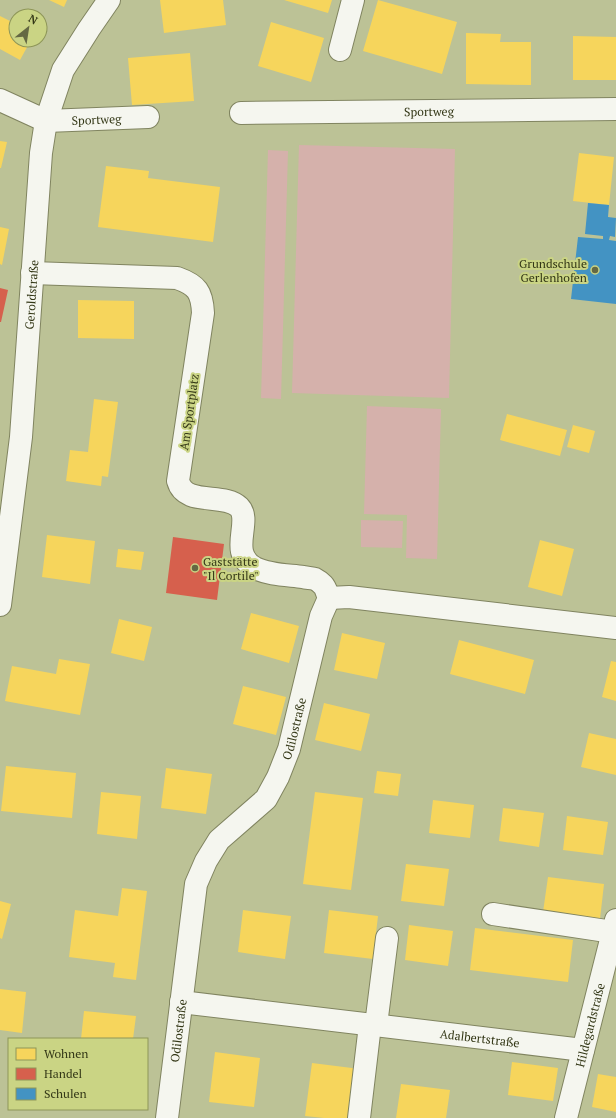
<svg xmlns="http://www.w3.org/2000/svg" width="616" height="1118" viewBox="0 0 616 1118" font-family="'PT Serif',serif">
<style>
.green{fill:#d5b1ab}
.homes{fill:#f6d55c}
.shops{fill:#d6604d}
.schools{fill:#4393c3}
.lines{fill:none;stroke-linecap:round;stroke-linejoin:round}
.minor-casing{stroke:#808460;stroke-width:24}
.minor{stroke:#f5f6ef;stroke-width:22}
.poi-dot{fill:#646843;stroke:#cad484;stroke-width:1.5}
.labels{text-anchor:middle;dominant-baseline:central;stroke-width:4;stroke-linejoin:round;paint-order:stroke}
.street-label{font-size:12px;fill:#343817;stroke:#cad484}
.poi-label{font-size:12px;fill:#343817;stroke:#cad484;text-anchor:end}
</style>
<rect width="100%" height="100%" fill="#bcc296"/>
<!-- green -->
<path class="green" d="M299,145L455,149L449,398L292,393Z
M268,150L288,151L281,399L261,398Z
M367,406L441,409L437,559L406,558L407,515L364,514Z
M361,520L403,521L402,548L361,547Z"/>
<!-- homes -->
<path class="homes" d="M49,0H67L64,7Z
M160,0H223L226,25L164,33Z
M284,0H332L328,13Z
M378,0L457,22L442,74L363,51Z
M0,16L16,24V40H31L20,60L0,49Z
M271,22L324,38L311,82L258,66Z
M466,33L501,34L500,42H531V85L466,84Z
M573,36L616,37V80H573Z
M190,53L194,101L132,105L128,58Z
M0,141L7,142L1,168H0Z
M579,153L614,157L609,205L573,201Z
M106,166L149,171L148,178L220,187L213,242L98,227Z
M0,227L9,229L2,265L0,264Z
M78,300L134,301V339L78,338Z
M94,399L118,402L108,477L102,476L101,486L66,481L70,450L88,452Z
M507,414L567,430L560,456L500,440Z
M573,425L595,431L589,453L567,447Z
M47,535L95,541L90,584L42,577Z
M540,540L574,549L562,596L528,587Z
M118,549L144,552L141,570L116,567Z
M251,613L299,626L289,663L241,649Z
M119,619L152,627L144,661L111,653Z
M342,633L385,643L377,679L334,670Z
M459,640L534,660L525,694L450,674Z
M59,659L90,664L80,715L5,701L12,666L56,674Z
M611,661L616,662V701L602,697Z
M243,686L286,697L276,735L233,724Z
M324,703L370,714L361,751L315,740Z
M589,733L616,739V775L581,767Z
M6,766L76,773L72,818L1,811Z
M166,768L212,774L206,814L161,808Z
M377,771L401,774L398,796L374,793Z
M101,792L141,796L137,839L97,834Z
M315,792L363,798L351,890L303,884Z
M433,800L474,805L470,838L429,833Z
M503,808L544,813L539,847L499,841Z
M567,816L608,822L603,855L563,850Z
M406,864L449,869L444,906L401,901Z
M548,877L604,884L600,919L543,912Z
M122,888L147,891L136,980L113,977L115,963L69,957L75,910L118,916Z
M0,901L11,904L2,939L0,938Z
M243,910L291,916L285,959L238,952Z
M329,910L378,916L373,959L324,953Z
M409,925L453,931L448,966L405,960Z
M475,928L573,940L568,982L470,970Z
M0,989L26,992L22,1033L0,1030Z
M84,1011L136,1016L133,1039H81Z
M215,1052L260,1058L254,1107L209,1102Z
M512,1062L558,1068L553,1101L508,1095Z
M312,1063L360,1069L354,1118H324L305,1116Z
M598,1074L616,1077V1112L592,1107Z
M401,1084L450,1090L446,1118H396Z"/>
<!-- shops -->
<path class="shops" d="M0,288L8,290L1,322H0Z
M173,537L224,544L217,600L166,593Z"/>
<!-- schools -->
<path class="schools" d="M588,203L609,205L608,217L616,218L615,237L610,236L609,240L616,241V304L571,299L578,237L603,239V236L585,234Z"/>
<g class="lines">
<defs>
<g id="minor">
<path d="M340,50L353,0"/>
<path id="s1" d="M0,100L46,121L148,117"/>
<path id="s2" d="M241,113L616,109"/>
<path d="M32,273L177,278C197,285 202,292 203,313L178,481C185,507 224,492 239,507C253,521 227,553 255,568C269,575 288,575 303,577C307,578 312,578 315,579C317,580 321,583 323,585C326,588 327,594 329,598"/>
<path d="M329,598L349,597L616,628"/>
<path id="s3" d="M0,605L21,437L41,153L46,121L63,70L89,29L109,0"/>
<path d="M493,914L613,932"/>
<path id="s4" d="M181,1002L583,1050"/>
<path d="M376,1025L387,938"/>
<path id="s5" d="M167,1118L196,884L206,861L219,840L266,799L278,777L289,749L321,616L329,598"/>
<path d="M359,1118L370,1025"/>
<path id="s6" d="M566,1118L616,920"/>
</g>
</defs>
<!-- minor casing -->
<use href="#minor" class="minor-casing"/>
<!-- minor -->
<use href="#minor" class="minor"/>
</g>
<!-- markers -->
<g class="poi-dot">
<circle cx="595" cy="270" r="4"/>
<circle cx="195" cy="568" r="4"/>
</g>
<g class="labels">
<!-- street labels -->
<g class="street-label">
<text stroke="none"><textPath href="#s2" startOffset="188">Sportweg</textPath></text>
<text stroke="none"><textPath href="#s1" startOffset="101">Sportweg</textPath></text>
<text stroke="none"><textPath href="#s3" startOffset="312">Geroldstraße</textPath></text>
<text transform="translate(189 412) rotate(-82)">Am Sportplatz</text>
<text stroke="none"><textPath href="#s5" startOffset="424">Odilostraße</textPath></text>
<text stroke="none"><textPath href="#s6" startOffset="96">Hildegardstraße</textPath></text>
<text stroke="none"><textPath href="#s5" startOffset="88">Odilostraße</textPath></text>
<text stroke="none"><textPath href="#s4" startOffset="301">Adalbertstraße</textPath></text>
</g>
<!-- poi labels -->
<g class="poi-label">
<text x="587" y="263">Grundschule<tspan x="587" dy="14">Gerlenhofen</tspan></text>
<text x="203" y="561" text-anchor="start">Gaststätte<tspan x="203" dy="14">"Il Cortile"</tspan></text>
</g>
</g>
<!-- legend -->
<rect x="8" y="1038" width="140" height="72" fill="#cad484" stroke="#8e9658"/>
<rect x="16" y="1048" width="20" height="12" fill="#f6d55c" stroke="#8e9658"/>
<text x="44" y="1058" font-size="12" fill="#343817">Wohnen</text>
<rect x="16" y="1068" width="20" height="12" fill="#d6604d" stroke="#8e9658"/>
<text x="44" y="1078" font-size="12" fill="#343817">Handel</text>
<rect x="16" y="1088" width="20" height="12" fill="#4393c3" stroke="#8e9658"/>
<text x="44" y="1098" font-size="12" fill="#343817">Schulen</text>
<!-- north arrow -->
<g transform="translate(28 28) rotate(30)"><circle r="19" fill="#cad484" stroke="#8e9658"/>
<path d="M0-3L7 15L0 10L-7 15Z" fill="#646843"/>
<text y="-6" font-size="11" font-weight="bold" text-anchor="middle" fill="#343817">N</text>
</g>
</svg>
